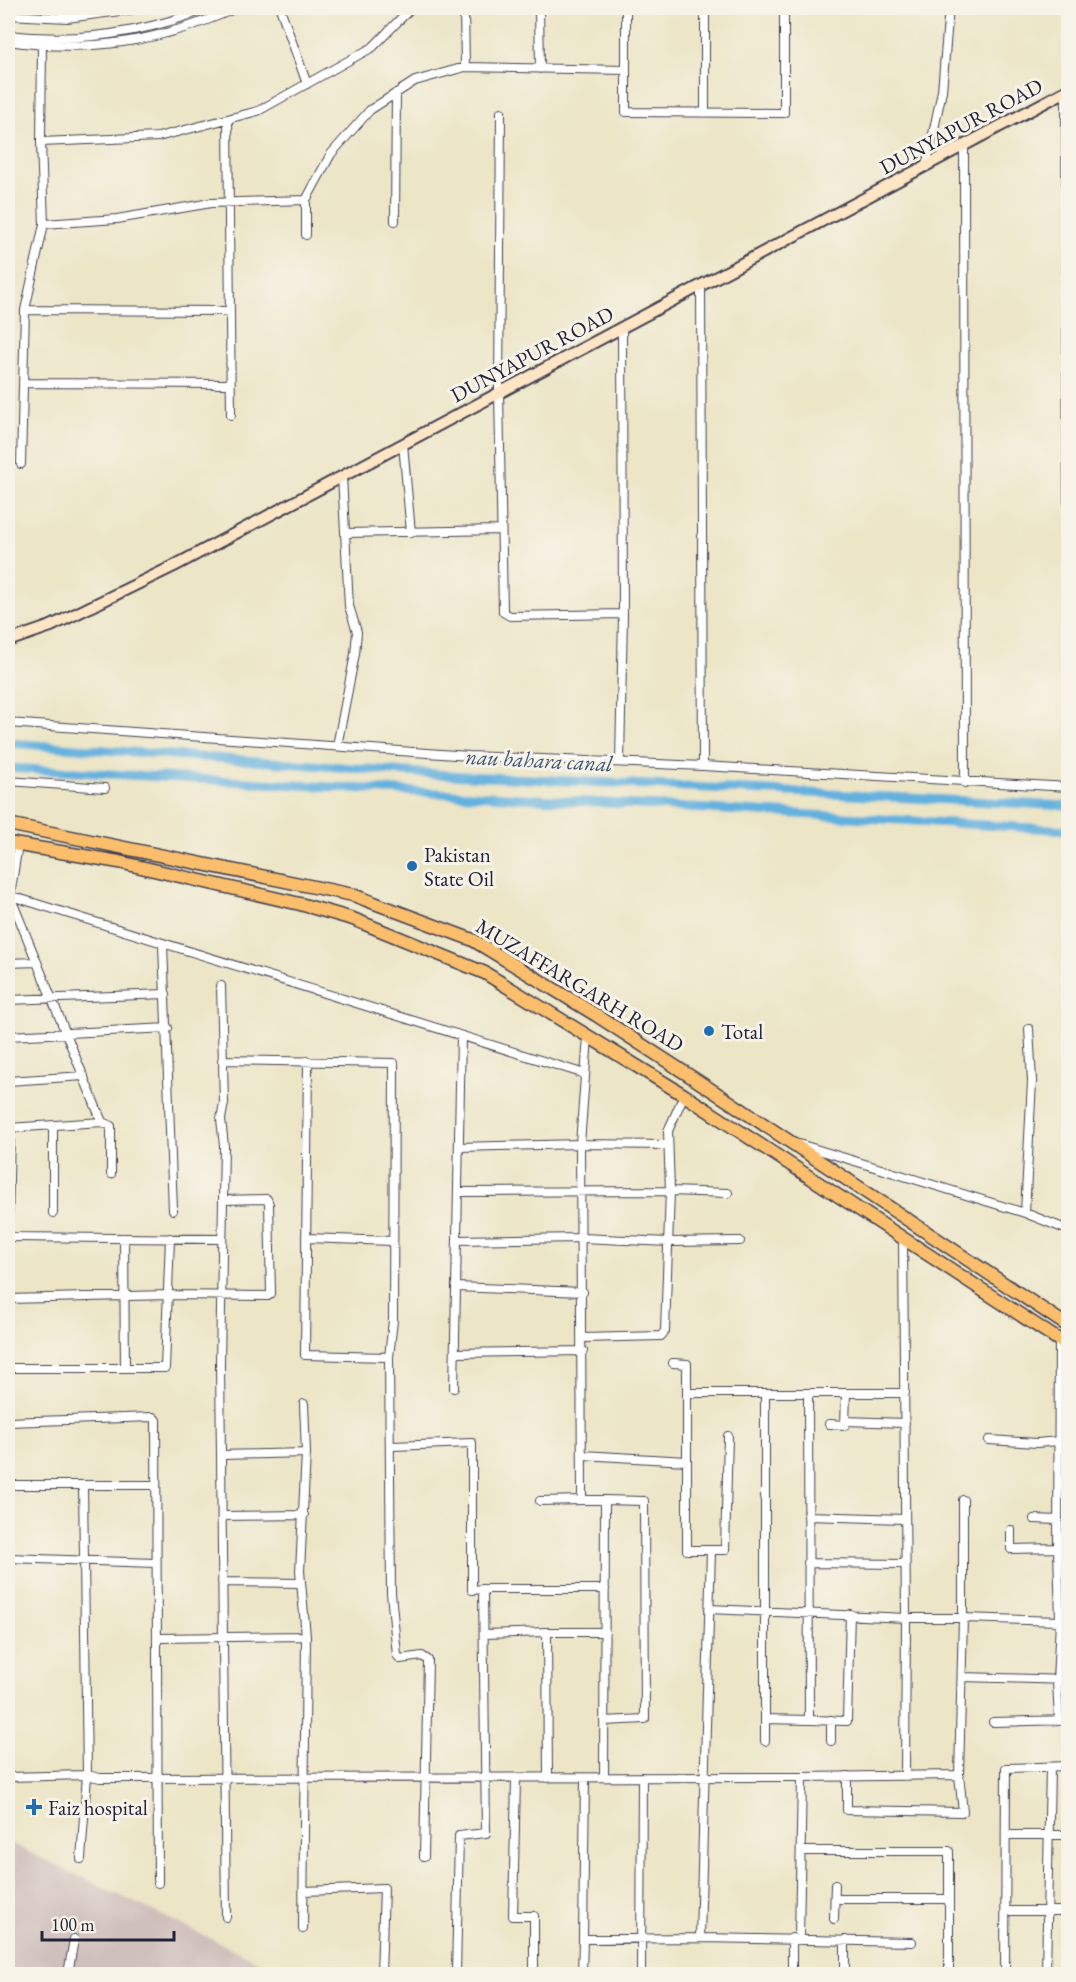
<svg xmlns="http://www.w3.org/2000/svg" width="1076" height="1982" viewBox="0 0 1076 1982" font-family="'EB Garamond',serif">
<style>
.industrial{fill:#d0c0bc}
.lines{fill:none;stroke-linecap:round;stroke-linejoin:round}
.canal{stroke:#64b1de;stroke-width:9}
.minor-casing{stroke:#403f50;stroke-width:10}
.secondary-casing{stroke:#403f50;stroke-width:14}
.primary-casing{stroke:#403f50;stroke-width:15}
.minor{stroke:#fff;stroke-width:8}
.secondary{stroke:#fde5c5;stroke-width:10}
.primary{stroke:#fabe6d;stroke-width:12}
.poi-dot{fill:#1f6fb2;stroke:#f7f3e8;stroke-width:2}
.labels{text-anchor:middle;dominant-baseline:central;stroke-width:6;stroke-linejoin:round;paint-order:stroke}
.street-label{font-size:21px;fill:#22223b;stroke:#f7f3e8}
.poi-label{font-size:21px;fill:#22223b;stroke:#f7f3e8;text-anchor:start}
.water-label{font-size:22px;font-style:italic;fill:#395474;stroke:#f7f3e8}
</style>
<rect width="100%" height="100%" fill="#f7f3e8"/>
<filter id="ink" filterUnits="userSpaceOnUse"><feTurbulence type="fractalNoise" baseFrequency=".0167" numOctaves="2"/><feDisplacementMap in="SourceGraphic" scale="12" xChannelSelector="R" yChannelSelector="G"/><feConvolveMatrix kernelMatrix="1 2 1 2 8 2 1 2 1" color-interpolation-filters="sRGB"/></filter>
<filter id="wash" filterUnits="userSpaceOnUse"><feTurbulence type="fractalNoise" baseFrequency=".008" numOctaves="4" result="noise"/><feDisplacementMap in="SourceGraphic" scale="24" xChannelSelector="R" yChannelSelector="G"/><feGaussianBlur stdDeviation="1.35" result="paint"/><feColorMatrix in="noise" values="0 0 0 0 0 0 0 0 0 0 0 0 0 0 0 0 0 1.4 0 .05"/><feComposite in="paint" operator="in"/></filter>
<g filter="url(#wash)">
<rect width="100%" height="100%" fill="#ece5c6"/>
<!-- industrial -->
<path class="industrial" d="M8,1842L285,1974H8Z"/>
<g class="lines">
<!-- canal -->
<path class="canal" d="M8,743L449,775L1068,806
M8,768L1068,830"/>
</g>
</g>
<g filter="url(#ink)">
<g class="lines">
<defs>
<path id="minor" d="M280,8L307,84
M464,8L465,67
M539,8L540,69
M626,8V112L784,113V8
M8,15L67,18L143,8
M8,35C76,43 145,33 208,8
M8,41C89,53 161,42 236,8
M42,45L41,142L158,137L258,111L373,47L411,8
M1066,92L1068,502
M501,112L499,392L503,612L510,616L623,614
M705,113V8
M228,119L231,415
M964,147L965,783
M926,167L942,91L949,8
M306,200L331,154L370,110L415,81L465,67L626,70
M395,221L396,93
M44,224L117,219L211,203L306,200V235
M701,288L703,766
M25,310L229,311
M23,383L230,384
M403,444L411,533
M21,464L25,310L44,224L41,142
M346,533L501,530
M8,723L469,756L703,766L1068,787
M337,746L355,654L357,632L349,606L342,476
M620,761L623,614L622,328
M8,781L105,788
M18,844L10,896L102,1122
M8,895L585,1074
M163,944L173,1210
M8,963L37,962
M221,986L224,1103L221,1119L224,1146L220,1364L226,1917
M8,1000L166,994
M8,1036L168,1028
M588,1036L580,1144L582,1488V1500H604L605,1506L604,1777
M222,1060L394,1063L393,1320L389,1357L391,1593L397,1655L400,1659L422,1656L428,1660L424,1857
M308,1061L305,1355L389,1357
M8,1081L84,1076
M8,1128L102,1122L111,1126V1174
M799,1144L1025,1213L1068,1230
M459,1147L580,1144L668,1145
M458,1192L670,1191L728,1193
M53,1213V1125
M1025,1213L1032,1081L1029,1029
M8,1229L10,1128
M8,1237L222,1239
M124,1238L125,1368
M306,1238L393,1241
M457,1240L582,1238L669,1242L740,1241
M456,1287L583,1292
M8,1299L168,1295L268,1296L271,1294L269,1204L267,1199L223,1200
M582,1338L661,1336L665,1331L670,1191L668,1131L684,1095
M1059,1340L1058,1548L1060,1621
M455,1353L583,1351
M673,1363L687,1364V1550H725L728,1436
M8,1368H165L170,1238
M454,1388L461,1036
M687,1393H905
M845,1421L905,1423
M8,1422L153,1417L156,1420L158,1883
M829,1424L845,1425L846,1393
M989,1440L1037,1443L1058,1441
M392,1446L472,1443V1590L483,1589L486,1833L459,1836L456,1974
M221,1455L306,1453
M582,1455L687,1461
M8,1485H155
M83,1486L87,1775L100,1778L802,1777
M604,1500L644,1501L645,1719L604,1721
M963,1500V1618L1060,1621L1057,1681L1059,1721
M540,1501L582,1500
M223,1516L304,1515
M808,1516L904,1519
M1034,1519L1058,1520
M1011,1530V1549L1058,1548
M8,1558L155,1563
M808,1563L905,1564
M222,1582L301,1583
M483,1589H605
M709,1609L906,1618L903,1237
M484,1634L547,1632
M158,1638L306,1636
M962,1677L1068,1680
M765,1719L809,1720L808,1393
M809,1720L847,1721L850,1614
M993,1722L1068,1720
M765,1741V1393
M831,1741V1720
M847,1776V1810L963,1812L959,1775
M8,1777L87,1775L81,1859
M516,1778L513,1916H534V1974
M548,1778L547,1632H605
M585,1779L583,1939L700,1938L711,1550
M1006,1835H1068
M801,1851H949V1974
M304,1891L384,1888L381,1974
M835,1899H949
M1006,1911H1068
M834,1919L835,1885
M303,1929L306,1636L300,1571L306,1453L304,1404
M700,1938L912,1942
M799,1938L802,1777L959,1775L963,1618H906L905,1776
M845,1940V1974
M68,1974L74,1939
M582,1974L583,1939
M641,1974L642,1777
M792,1974V1938
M1005,1974L1006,1768L1068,1766
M1046,1974L1050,1767"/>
<path id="secondary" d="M8,641L51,626L174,566L1068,90"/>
<path id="primary" d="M8,824L353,895L473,940L596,1015L730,1102L1068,1326
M8,843L119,862L300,904L353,919L485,973L684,1095L1068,1346"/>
</defs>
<!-- minor casing -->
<use href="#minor" class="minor-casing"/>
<!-- secondary casing -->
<use href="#secondary" class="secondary-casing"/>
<!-- primary casing -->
<use href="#primary" class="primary-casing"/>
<!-- minor -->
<use href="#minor" class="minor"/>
<!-- secondary -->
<use href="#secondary" class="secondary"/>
<!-- primary -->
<use href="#primary" class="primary"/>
</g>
</g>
<!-- markers -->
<g class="poi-dot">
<circle cx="412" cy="866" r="6"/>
<circle cx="709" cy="1031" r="6"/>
<path d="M31 1798h6v6h6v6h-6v6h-6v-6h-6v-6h6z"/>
</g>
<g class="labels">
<!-- street labels -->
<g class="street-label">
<text transform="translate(961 126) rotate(-28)">DUNYAPUR ROAD</text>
<text transform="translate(532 354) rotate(-28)">DUNYAPUR ROAD</text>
<text transform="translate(580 985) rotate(31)">MUZAFFARGARH ROAD</text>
</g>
<!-- poi labels -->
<g class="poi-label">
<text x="424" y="854">Pakistan<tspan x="424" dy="24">State Oil</tspan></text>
<text x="721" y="1031">Total</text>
<text x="48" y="1807">Faiz hospital</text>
</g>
<!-- water labels -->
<g class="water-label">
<text transform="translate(539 760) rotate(3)">nau bahara canal</text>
</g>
</g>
<!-- margin -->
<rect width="1076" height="1982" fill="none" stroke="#f7f3e8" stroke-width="30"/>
<!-- scale -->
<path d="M42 1931v9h132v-9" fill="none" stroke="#22223b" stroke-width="3"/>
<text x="51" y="1931" font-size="18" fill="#22223b" stroke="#f7f3e8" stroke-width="4.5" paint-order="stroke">100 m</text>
</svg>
